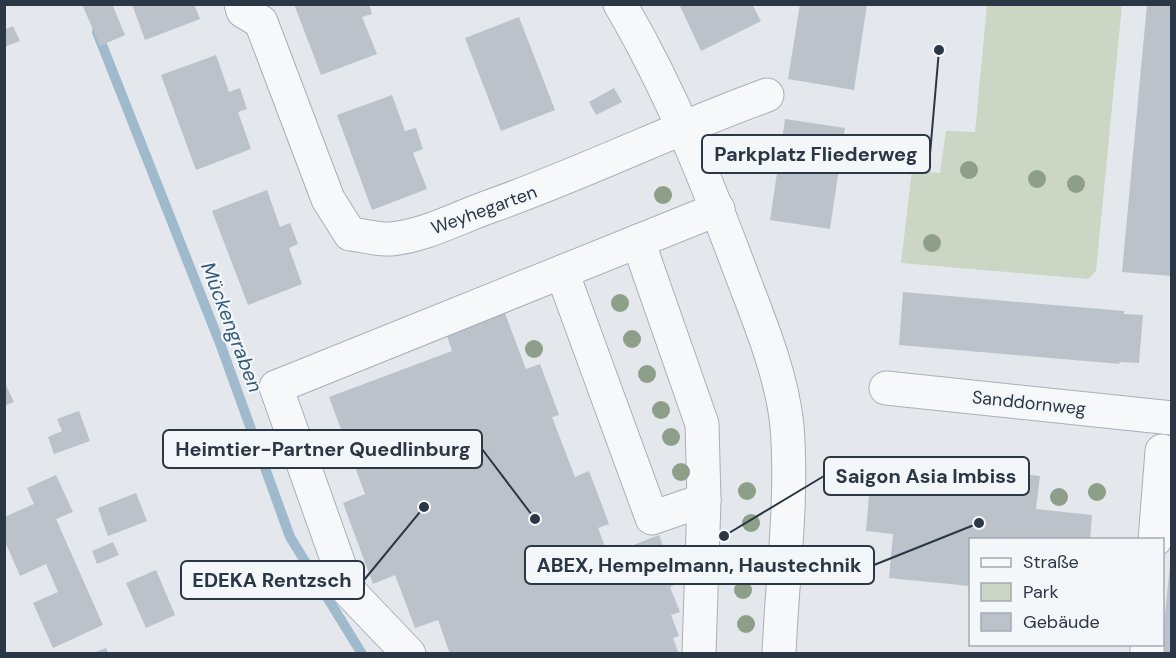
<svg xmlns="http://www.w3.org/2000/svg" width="1176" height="658" font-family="'DM Sans',sans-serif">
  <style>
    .green { fill: #cbd6c5 }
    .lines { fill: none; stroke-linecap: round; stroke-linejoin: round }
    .stream { stroke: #9fbacc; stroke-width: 10 }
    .building { fill: #bbc2ca }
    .minor-casing { stroke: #a9afb7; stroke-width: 35 }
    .minor { stroke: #f7f8fa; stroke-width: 33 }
    .tree { fill: #8d9e89 }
    .labels { text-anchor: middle; stroke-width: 4.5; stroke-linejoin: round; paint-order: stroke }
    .street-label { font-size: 18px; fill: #2b3745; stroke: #f4f7f9 }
    .water-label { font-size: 20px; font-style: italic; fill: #345c7a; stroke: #f4f7f9 }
    .leader { fill: none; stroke: #2b3745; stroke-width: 2 }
    .callout-dot { fill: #2b3745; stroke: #f4f7f9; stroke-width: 2 }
    .callout { fill: #f4f7f9; stroke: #2b3745; stroke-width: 2 }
    .callout-label { font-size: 20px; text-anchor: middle; font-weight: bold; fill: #2b3745 }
  </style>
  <rect width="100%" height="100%" fill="#e4e8ec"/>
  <polygon class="green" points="987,5 1122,5 1096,271 1088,279 901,263 912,170 940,173 946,131 975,132"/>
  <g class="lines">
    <polyline class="stream" points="97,32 221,346 290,537 362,654"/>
  </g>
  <g class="building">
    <polygon points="82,4 112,4 125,35 100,46"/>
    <polygon points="132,4 194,4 200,19 145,40"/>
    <polygon points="294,4 369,4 372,14 362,17 377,54 321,75"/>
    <polygon points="679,4 752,4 761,21 701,51"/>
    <polygon points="800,4 867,4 854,90 788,79"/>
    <polygon points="1147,4 1172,4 1172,276 1122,272"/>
    <polygon points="519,17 555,110 501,131 465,38"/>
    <polygon points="13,26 20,41 4,47 4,30"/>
    <polygon points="216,55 229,92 240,88 247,109 238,112 251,149 196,170 161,75"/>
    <polygon points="614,88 622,102 596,115 589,102"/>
    <polygon points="392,95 405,131 416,128 423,149 413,153 427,189 372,210 337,115"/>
    <polygon points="785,119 845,128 830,229 770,220"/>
    <polygon points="267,190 280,227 290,223 298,244 289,248 302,284 248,305 212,211"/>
    <polygon points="903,292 1124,311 1124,314 1143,315 1139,363 1119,362 1120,364 899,345"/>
    <polygon points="503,308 526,369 540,364 559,415 552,417 575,477 589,471 609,524 598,528 608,555 659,535 677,584 670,587 680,612 671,615 679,636 673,638 679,654 450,654 438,620 415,628 395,575 373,584 343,503 365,494 329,397 452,351 445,330"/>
    <polygon points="4,381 14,402 4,406"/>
    <polygon points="79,411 90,441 54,454 48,437 62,431 57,419"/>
    <polygon points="872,459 1040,476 1036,509 1092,515 1090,540 970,540 970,586 889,578 893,534 866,531"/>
    <polygon points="56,475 73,512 56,519 103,625 53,648 33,603 58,592 46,564 20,576 4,539 4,517 34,504 27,488"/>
    <polygon points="136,493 147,521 108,536 98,508"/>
    <polygon points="113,542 119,555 97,564 92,551"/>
    <polygon points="1170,564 1172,654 1161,654"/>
    <polygon points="156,570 175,615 146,628 126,583"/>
    <polygon points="106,648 109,654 93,654 93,653"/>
  </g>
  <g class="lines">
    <g class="minor-casing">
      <g id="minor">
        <path d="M241,4L243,11L261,22L328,199L350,234C363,235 378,240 391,239C427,235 457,218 491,206C584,173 673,129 767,95"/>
        <path d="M620,4C671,91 708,184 743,278C761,325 782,376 787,426C793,501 782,579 779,654"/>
        <polyline points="638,241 702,424 704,500 699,654"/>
        <polyline points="562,272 652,518 704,500"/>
        <polyline points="886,388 1172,418"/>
        <polyline points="1155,540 1162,451"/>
        <polyline points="409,654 348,590 276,387 718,209"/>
        <polyline points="1147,654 1147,644"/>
      </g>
    </g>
    <use href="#minor" class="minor"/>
  </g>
  <g class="tree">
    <circle cx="969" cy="170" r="9"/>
    <circle cx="1037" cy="179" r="9"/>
    <circle cx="1076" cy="184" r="9"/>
    <circle cx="663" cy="195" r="9"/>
    <circle cx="932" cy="243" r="9"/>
    <circle cx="620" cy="303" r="9"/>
    <circle cx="632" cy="339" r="9"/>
    <circle cx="534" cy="349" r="9"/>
    <circle cx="647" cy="374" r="9"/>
    <circle cx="661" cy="410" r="9"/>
    <circle cx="671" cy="437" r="9"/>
    <circle cx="681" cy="472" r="9"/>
    <circle cx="747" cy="491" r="9"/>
    <circle cx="1097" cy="492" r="9"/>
    <circle cx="1059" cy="497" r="9"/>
    <circle cx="751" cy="523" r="9"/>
    <circle cx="743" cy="590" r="9"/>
    <circle cx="746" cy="624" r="9"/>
  </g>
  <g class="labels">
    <g class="street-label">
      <text transform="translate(484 210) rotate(-20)" y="6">Weyhegarten</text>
      <text transform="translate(1029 403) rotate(6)" y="6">Sanddornweg</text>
    </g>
    <g class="water-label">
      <text transform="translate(232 327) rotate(69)" y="7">Mückengraben</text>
    </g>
  </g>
  <path class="leader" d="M939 50L930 154M535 519L482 449M724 536L824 476M979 523L874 565M424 507L364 580"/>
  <g class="callout-dot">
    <circle cx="939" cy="50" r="6"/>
    <circle cx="535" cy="519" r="6"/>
    <circle cx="724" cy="536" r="6"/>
    <circle cx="979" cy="523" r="6"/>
    <circle cx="424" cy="507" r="6"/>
  </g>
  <g class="callout">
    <rect x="702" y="135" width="228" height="38" rx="6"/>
    <rect x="163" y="430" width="319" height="38" rx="6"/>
    <rect x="824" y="457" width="205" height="38" rx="6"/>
    <rect x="525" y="546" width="349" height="38" rx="6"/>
    <rect x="181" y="561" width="183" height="38" rx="6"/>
  </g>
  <g class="callout-label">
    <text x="816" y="161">Parkplatz Fliederweg</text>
    <text x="323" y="456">Heimtier-Partner Quedlinburg</text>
    <text x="926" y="483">Saigon Asia Imbiss</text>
    <text x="699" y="572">ABEX, Hempelmann, Haustechnik</text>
    <text x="272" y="587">EDEKA Rentzsch</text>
  </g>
  <rect width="1176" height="658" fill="none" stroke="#2b3745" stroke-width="12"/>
  <rect x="969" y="538" width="195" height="108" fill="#f4f7f9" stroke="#a4aab1" stroke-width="1.5"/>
  <rect x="981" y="558" width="30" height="9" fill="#f7f8fa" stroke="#a4aab1" stroke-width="1.5"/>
  <text x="1023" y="568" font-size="18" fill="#2b3745">Straße</text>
  <rect x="981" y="583" width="30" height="18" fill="#cbd6c5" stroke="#a4aab1" stroke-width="1.5"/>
  <text x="1023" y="598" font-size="18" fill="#2b3745">Park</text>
  <rect x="981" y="613" width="30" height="18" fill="#bbc2ca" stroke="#a4aab1" stroke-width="1.5"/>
  <text x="1023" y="628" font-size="18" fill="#2b3745">Gebäude</text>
</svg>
